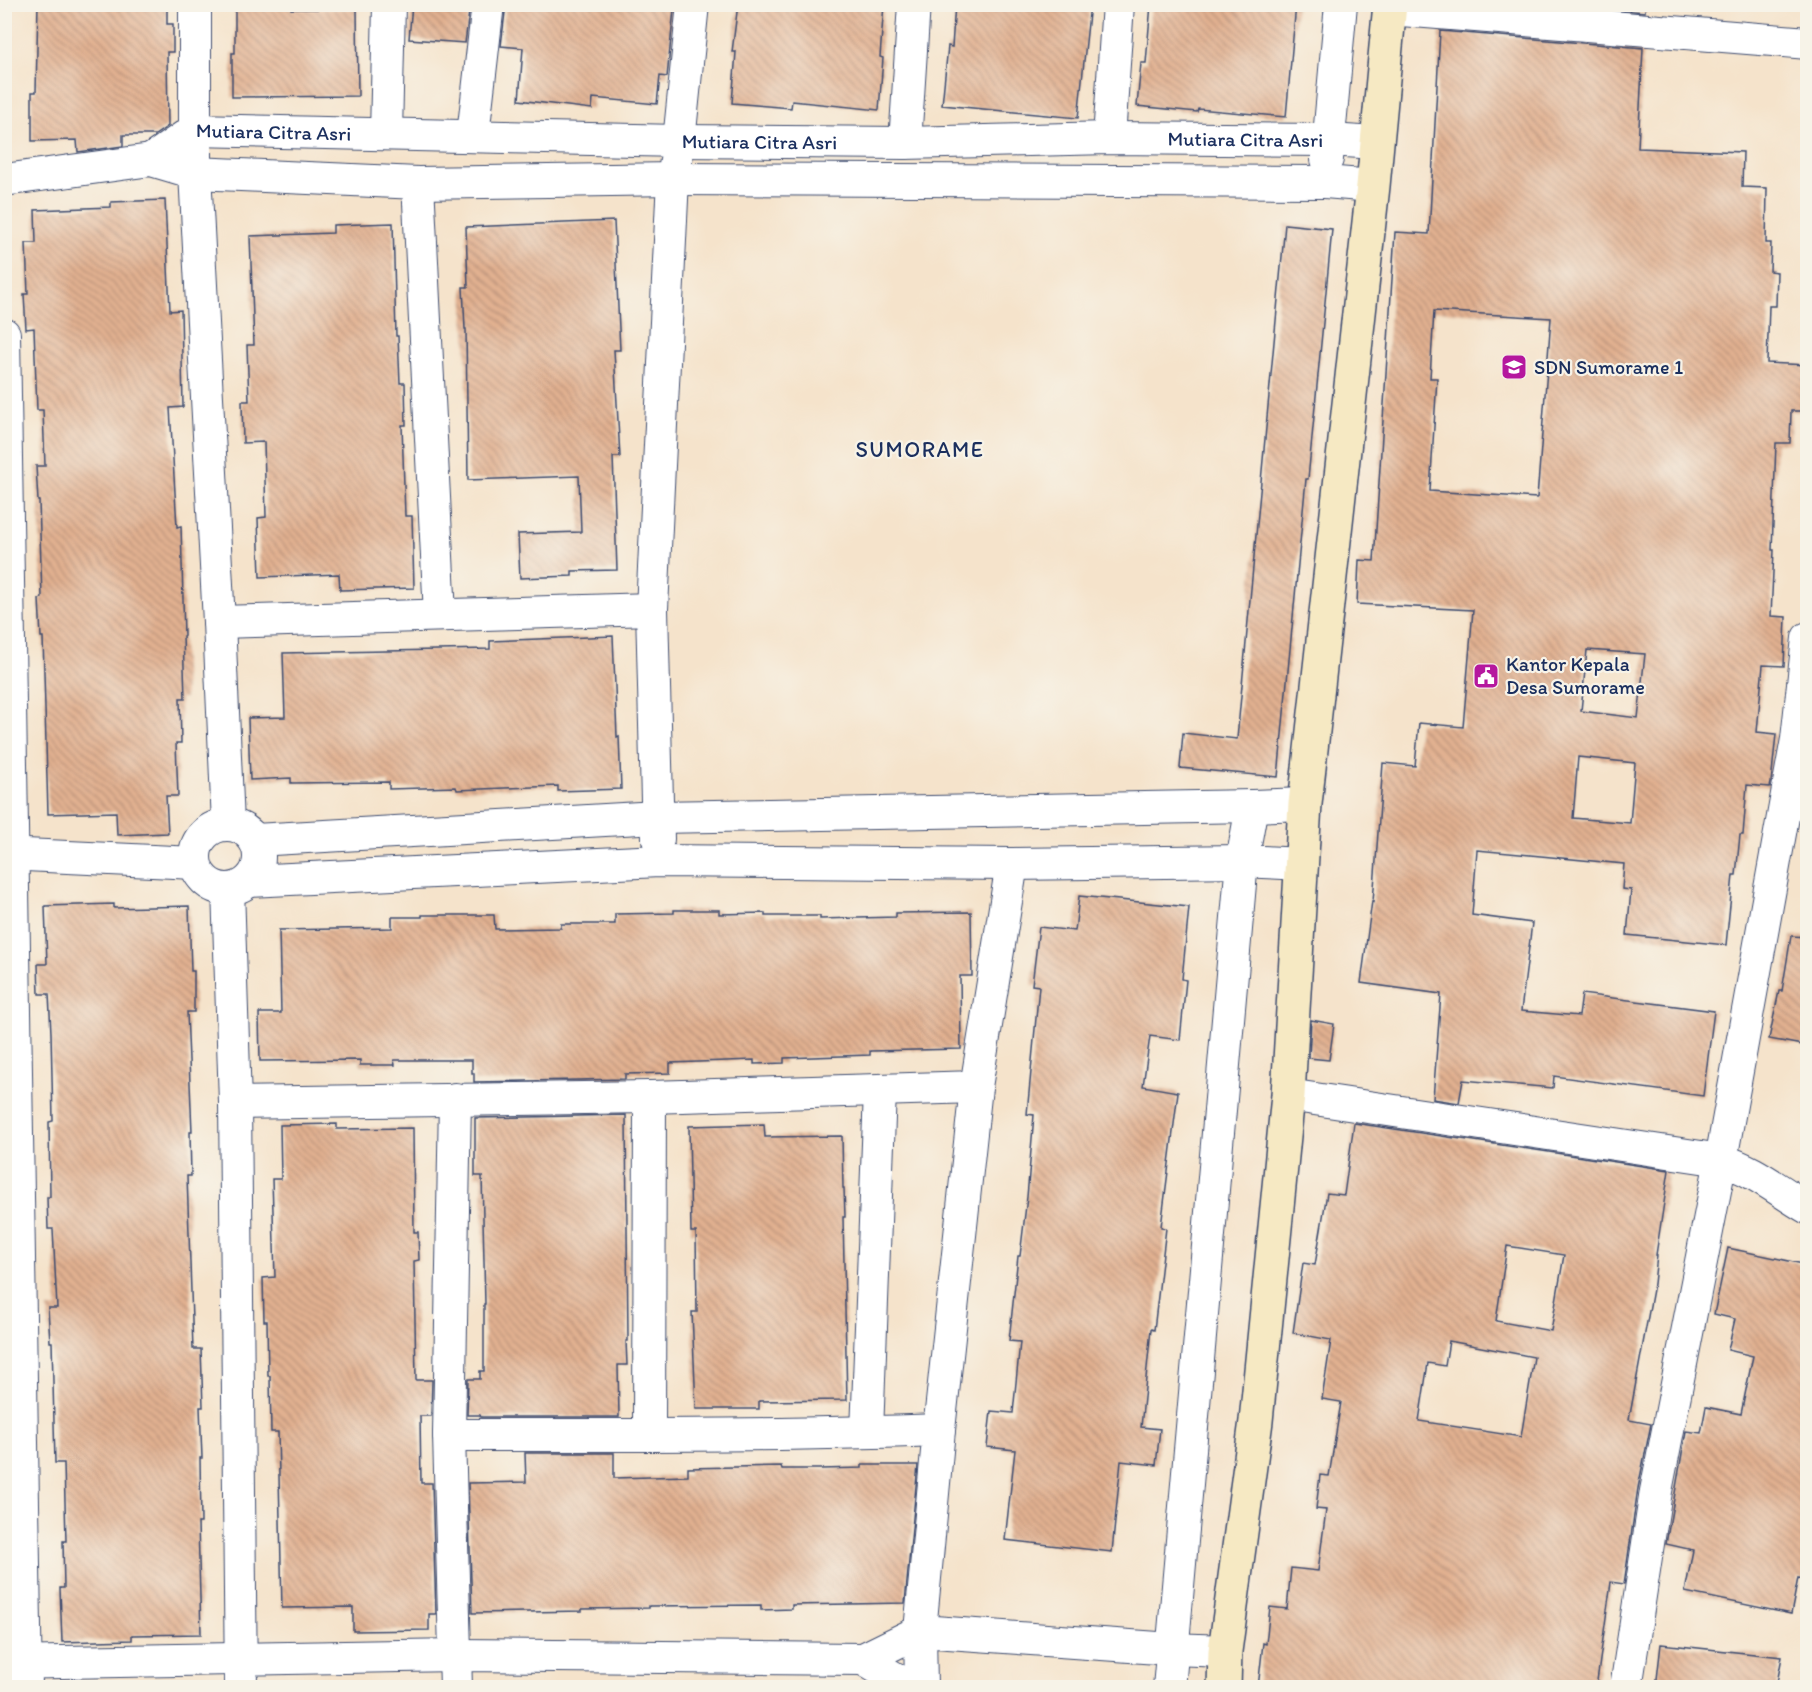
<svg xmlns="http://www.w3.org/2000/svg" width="1812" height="1692" font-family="Itim,sans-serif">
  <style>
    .building { fill: url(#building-back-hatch); fill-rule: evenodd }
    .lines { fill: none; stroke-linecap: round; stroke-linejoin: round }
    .street-casing { stroke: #3c4a6e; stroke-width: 34 }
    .secondary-casing { stroke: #3c4a6e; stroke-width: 36 }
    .street { stroke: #fff; stroke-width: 32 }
    .secondary { stroke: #f6e9c3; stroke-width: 33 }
    .labels { text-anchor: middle; stroke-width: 4.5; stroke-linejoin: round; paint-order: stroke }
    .street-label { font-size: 20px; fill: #1b2f5e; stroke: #f7f3e8 }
    .poi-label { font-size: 20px; fill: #1b2f5e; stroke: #f7f3e8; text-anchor: start }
    .quarter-label { font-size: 22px; letter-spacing: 1.5px; fill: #1b2f5e; stroke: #f7f3e8 }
  </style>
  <defs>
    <pattern id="building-back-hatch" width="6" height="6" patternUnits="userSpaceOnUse" patternTransform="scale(1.5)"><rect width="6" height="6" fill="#e2b190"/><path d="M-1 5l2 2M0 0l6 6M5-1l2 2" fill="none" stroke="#b69079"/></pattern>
  </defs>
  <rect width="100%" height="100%" fill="#f7f3e8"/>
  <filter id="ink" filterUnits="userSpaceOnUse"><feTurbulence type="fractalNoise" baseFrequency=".0167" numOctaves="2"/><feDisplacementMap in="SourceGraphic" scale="12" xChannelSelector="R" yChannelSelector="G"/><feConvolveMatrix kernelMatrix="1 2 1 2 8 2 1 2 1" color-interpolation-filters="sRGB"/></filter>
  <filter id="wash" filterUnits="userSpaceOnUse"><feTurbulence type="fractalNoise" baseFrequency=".008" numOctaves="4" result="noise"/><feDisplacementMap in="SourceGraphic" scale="24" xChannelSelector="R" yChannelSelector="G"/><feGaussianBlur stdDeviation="1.35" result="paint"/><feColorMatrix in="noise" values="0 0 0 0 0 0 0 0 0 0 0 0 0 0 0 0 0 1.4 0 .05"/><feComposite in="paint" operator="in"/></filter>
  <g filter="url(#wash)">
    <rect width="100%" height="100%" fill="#f5e3cb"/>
    <g id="blocks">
      <g class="building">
        <polygon points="38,4 167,4 167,24 173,24 173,52 167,52 168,126 155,135 123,135 123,146 78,152 77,140 32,141 32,92 36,92"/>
        <polygon points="235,4 291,4 291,9 357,9 358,96 232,97 232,53 235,53"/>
        <polygon points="412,4 470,4 465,43 409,39"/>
        <polygon points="506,4 628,4 674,9 667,77 660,76 657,104 593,98 592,109 519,100 523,48 501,46"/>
        <polygon points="738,4 884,4 880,57 883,58 879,110 792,101 791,108 732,103 736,52 732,52"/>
        <polygon points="955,4 1090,4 1078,118 942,105 948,46 952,47"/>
        <polygon points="1151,4 1296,4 1286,117 1198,109 1197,112 1137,106 1141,63 1146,63"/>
        <polygon points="1556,4 1646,4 1645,12"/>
        <path d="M1440,31L1643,48L1638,148L1743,152L1742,187L1767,188L1766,243H1771L1770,271L1777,272L1776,306H1769L1767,363L1808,365V411H1791L1790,443H1776L1772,550H1774L1771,616L1786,617L1784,666L1763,665L1757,732L1776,734L1771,783L1770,787L1747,785L1743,835H1740L1736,875H1733L1726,945L1627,935L1631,890L1622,889L1624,864L1477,850L1472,915L1532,923L1521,1011L1579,1016L1582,994L1714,1011L1703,1096L1554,1076L1553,1088L1463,1080L1459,1103L1433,1099L1441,994L1361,983L1372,901L1373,902L1383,763L1415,766L1419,723L1463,727L1473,610L1357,604L1359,560L1374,561L1395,232L1429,234ZM1434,311L1551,318L1537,498L1430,491L1437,378H1430ZM1587,650L1645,654L1638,718L1581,711ZM1578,757L1635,763L1630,823L1573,818Z"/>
        <polygon points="165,200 170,311 181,310 183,407 170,408 177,527 181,526 184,636 183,636 185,698 180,698 181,743 176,743 178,796 166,796 168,833 117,835 116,812 48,814 43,637 41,637 39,599 42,598 39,501 38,501 36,466 45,466 43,410 37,410 34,328 26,329 24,294 28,294 26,243 36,243 35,210 111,207 111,202"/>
        <polygon points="614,221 620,350 614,350 620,457 613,457 617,570 572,571 572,576 520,578 518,534 581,532 579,476 468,480 466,329 465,329 463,287 468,287 466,227"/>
        <polygon points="393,223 396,336 398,336 400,383 405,383 406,425 402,425 405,516 412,516 414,588 340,590 339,574 260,577 258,518 266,517 264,442 243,443 242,401 249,401 247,345 254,345 250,236 333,233 333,225"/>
        <polygon points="1285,224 1332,229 1308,479 1306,479 1278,777 1180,768 1183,733 1237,739"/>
        <polygon points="613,636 617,737 619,736 621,789 558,791 558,786 457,790 456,787 389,789 389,782 291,783 291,778 250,780 248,718 285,717 283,653 490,649 490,641"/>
        <polygon points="1079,896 1189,907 1182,979 1186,980 1180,1040 1150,1036 1143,1086 1178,1092 1161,1227 1166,1228 1154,1330 1151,1329 1141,1427 1160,1429 1156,1465 1121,1461 1112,1552 1005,1540 1015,1450 987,1447 991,1411 1013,1413 1020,1342 1009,1341 1018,1256 1020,1256 1027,1197 1034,1115 1027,1114 1039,986 1032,985 1039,927 1075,931"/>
        <polygon points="114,904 114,908 189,906 191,971 194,971 194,1012 187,1012 192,1132 190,1132 191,1176 187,1176 193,1349 201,1349 203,1407 200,1407 202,1458 200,1458 201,1523 198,1523 201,1634 132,1635 132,1640 62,1642 60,1588 64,1588 63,1541 66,1541 64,1463 55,1463 52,1342 50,1342 48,1308 57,1308 53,1229 48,1229 47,1197 50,1197 49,1122 53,1121 51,1033 49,994 39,994 38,964 47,964 45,906"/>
        <polygon points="674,910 719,910 719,914 765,913 765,916 820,916 820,919 896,917 896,913 971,912 972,976 960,976 961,1049 870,1051 870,1055 784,1058 784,1063 754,1064 754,1060 670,1063 670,1073 625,1074 625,1079 474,1082 474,1073 472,1073 472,1060 394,1060 395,1065 360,1065 360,1060 260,1061 259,1013 281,1013 279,930 392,928 392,917 422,917 422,915 494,915 495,929 561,928 561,924 615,924 615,914 674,913"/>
        <polygon points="1791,936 1808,937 1808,1046 1769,1039 1779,991 1782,991"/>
        <polygon points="1311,1020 1334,1024 1329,1060 1309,1058"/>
        <polygon points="626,1115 628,1341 626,1341 627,1365 618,1365 619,1417 481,1417 480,1415 467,1415 468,1379 480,1379 480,1371 484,1371 484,1304 485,1304 482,1176 475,1176 475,1118"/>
        <path d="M1354,1123L1669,1170L1656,1255H1657L1654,1284L1629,1420L1651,1424L1638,1488L1624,1584L1611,1582L1596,1688H1258L1263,1643L1266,1644L1270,1607L1287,1609L1291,1568L1318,1571L1326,1510L1316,1509L1320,1475L1329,1476L1341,1402L1322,1399L1331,1340L1293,1333L1303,1263L1315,1265L1327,1193L1344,1195ZM1507,1246L1564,1255L1551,1331L1496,1321ZM1449,1341L1534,1357L1521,1437L1419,1421L1428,1363L1445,1366Z"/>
        <polygon points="337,1124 337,1129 413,1128 414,1232 418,1232 419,1260 414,1261 416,1380 432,1380 431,1416 420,1416 421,1483 432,1483 436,1614 429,1614 429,1630 353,1631 353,1607 282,1608 278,1432 271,1432 270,1376 268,1376 267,1321 264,1321 263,1278 275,1277 272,1179 281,1179 280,1125"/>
        <polygon points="764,1124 765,1137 842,1136 843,1188 844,1188 845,1217 843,1217 847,1400 759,1401 759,1409 696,1409 692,1312 697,1312 696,1232 691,1232 689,1126"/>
        <polygon points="1728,1248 1808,1265 1808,1580 1798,1578 1791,1614 1685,1592 1693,1550 1666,1544 1686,1431 1701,1433 1706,1407 1741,1414 1753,1356 1728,1350 1735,1319 1714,1314"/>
        <polygon points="525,1453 614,1453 614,1478 688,1476 688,1468 781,1466 782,1469 820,1469 862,1468 862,1465 918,1465 905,1603 792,1605 792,1609 761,1610 761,1605 649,1606 649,1608 582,1609 582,1611 472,1613 468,1483 526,1482"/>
        <polygon points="1661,1644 1782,1657 1776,1688 1656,1688"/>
      </g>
    </g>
  </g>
  <g filter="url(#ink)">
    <use href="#blocks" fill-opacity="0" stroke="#3c4a6e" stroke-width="1.5"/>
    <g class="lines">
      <g class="street-casing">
        <g id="street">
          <polyline points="195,4 195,173 219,622 228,824"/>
          <polyline points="1389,9 1808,43"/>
          <polyline points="386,134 389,4"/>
          <polyline points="473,135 488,4"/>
          <polyline points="1109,138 1118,4"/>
          <polyline points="905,143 914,4"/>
          <polyline points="1327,159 1341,4"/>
          <path id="s1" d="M151,160L194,130L679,141L905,143L1109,138L1329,140L1377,143"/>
          <polyline points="4,180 151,160 195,173 418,183 673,179 1325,182 1373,186"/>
          <polyline points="418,183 440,615"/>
          <polyline points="4,334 26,1688"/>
          <polyline points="219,622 652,609"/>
          <circle cx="227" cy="857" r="32"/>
          <polyline points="658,839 652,609 673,179 679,141 693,4"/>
          <polyline points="255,840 657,817 1252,806 1305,804"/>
          <polyline points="4,854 195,863"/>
          <polyline points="249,881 659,861 1012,864 1242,861 1302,864"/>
          <polyline points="228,889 235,1103 241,1688"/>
          <path d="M1288,1095L1721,1160C1755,1170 1777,1190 1808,1208"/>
          <polyline points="455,1099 449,1435 456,1688"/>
          <polyline points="235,1103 650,1097 976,1087"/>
          <polyline points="867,1432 880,1091"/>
          <path d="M449,1435C612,1435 776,1436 939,1430"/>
          <polyline points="649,1435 650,1097"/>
          <polyline points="863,1659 911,1688"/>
          <polyline points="5,1663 456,1655 863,1659 920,1631 1172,1649 1225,1651"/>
          <polyline points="921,1688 920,1631 939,1430 976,1087 1012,864"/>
          <polyline points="1169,1688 1242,861 1252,806"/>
          <polyline points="1626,1688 1656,1491 1721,1160 1797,739 1808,638"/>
        </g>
      </g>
      <g class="secondary-casing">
        <polyline id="secondary" points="1224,1688 1225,1651 1256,1421 1288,1095 1305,804 1373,186 1390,4"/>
      </g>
      <use href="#street" class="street"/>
      <use href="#secondary" class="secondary"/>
    </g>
  </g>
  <defs>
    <g id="school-square" transform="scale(1.35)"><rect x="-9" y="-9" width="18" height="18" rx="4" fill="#b5179e" stroke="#f7f3e8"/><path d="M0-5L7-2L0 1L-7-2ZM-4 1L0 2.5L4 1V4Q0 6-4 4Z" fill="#fff"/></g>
    <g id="civic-square" transform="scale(1.35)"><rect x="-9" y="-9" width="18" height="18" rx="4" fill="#b5179e" stroke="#f7f3e8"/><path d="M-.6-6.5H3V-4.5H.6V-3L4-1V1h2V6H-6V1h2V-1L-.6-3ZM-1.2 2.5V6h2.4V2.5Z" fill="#fff"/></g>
  </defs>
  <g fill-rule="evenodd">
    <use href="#school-square" x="1514" y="367"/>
    <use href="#civic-square" x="1486" y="676"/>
  </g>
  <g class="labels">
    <g class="street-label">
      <text dy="7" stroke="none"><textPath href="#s1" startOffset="132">Mutiara Citra Asri</textPath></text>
      <text dy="7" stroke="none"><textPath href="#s1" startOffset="1104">Mutiara Citra Asri</textPath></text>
      <text dy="7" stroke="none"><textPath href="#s1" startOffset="618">Mutiara Citra Asri</textPath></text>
    </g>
    <g class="poi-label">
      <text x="1534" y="374">SDN Sumorame 1</text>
      <text x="1506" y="671">Kantor Kepala<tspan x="1506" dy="23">Desa Sumorame</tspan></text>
    </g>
    <g class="quarter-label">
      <text x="920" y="457">SUMORAME</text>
    </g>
  </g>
  <rect width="1812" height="1692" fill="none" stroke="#f7f3e8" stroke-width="24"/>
</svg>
